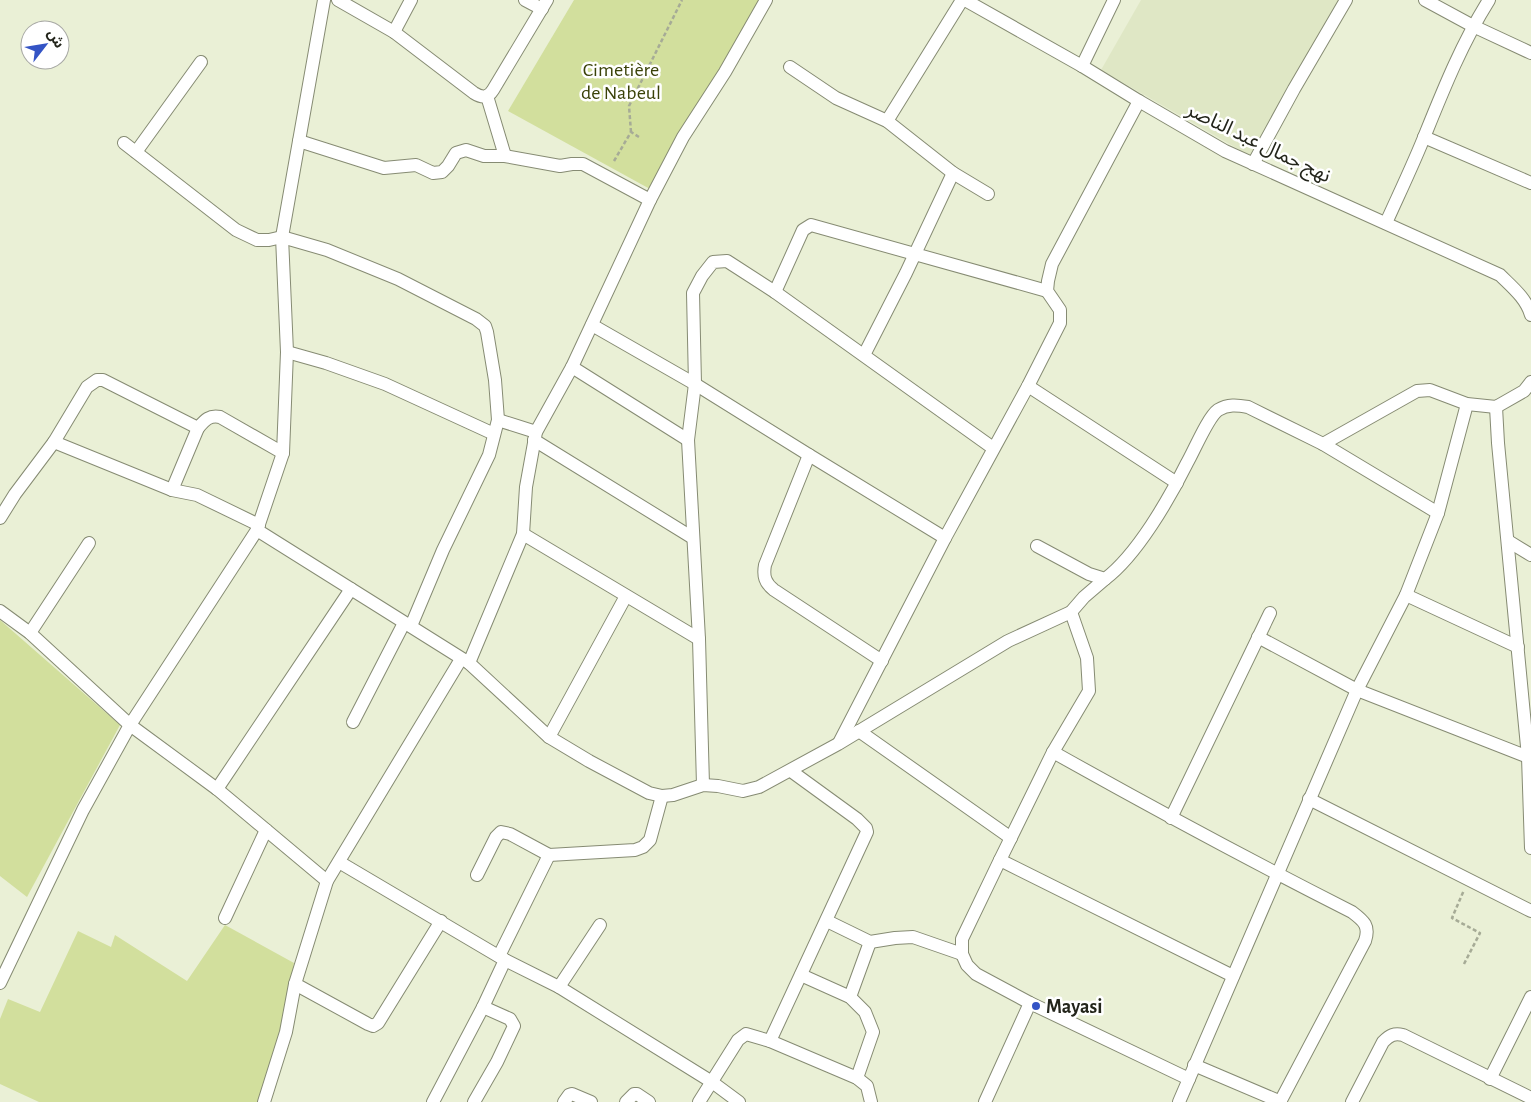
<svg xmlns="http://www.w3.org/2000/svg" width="1531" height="1102" font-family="'Alegreya Sans','Noto Sans Arabic',sans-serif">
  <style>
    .built { fill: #dfe7c5 }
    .green { fill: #d2df9d }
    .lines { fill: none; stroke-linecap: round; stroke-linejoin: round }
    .street-casing { stroke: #868b73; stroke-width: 14 }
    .path { stroke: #a6ab96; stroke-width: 2.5; stroke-dasharray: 4 2.5; stroke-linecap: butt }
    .street { stroke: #fff; stroke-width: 12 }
    .poi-dot { fill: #3454c5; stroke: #fff; stroke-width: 2 }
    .labels { text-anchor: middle; stroke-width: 5; stroke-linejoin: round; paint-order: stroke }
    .park-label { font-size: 20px; fill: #3a4208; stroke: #fff }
    .street-label { font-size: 20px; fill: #23251b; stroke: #fff }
    .poi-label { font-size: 20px; font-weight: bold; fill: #23251b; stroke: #fff; text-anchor: start }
  </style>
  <rect width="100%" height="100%" fill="#eaf0d6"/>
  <polygon class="built" points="1141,0 1341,0 1252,157 1101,70"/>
  <g class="green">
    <polygon points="574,0 762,0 650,189 508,111"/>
    <polygon points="0,620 120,725 27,897 0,876"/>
    <polygon points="225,925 294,963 278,1053 260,1102 39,1102 0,1084 0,1019 8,999 40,1012 78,931 111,947 115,935 187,981"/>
  </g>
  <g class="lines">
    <g class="street-casing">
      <g id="street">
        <path d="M338,0L394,32L474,93C482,98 488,98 493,90L547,0"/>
        <polyline points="525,0 542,9"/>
        <path d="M965,0L1082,66L1139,101L1225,151L1500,275C1512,287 1526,298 1531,315"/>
        <polyline points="1425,0 1473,26 1531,53"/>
        <polyline points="394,32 411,0"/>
        <polyline points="1082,66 1114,0"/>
        <polyline points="790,67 836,98 887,121 953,173 988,194"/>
        <polyline points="487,96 505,156"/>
        <polyline points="887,121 962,0"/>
        <polyline points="1424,137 1531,183"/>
        <polyline points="299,141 384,168 416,165 433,173 442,172 448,166 456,153 466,150 484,156 505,156 560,166 572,164 583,164 650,200"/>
        <polyline points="124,143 236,230 257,240 269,240 282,237 327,250 398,279 476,319 485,326 487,332 495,380 498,420 489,455 443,550 411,626"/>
        <polyline points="136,152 201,62"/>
        <polyline points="1253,164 1294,89 1346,0"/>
        <path d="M1386,223C1399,194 1413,165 1425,135C1444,88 1462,43 1489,0"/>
        <polyline points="775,292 993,448"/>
        <polyline points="592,325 695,384 809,455 945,538"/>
        <polyline points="287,352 326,363 385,384 494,434"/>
        <polyline points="864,355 906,273 953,173"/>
        <polyline points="572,367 688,440"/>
        <polyline points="1028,386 1177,483"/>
        <polyline points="1496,407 1498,443 1528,757 1531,848"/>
        <polyline points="498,420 536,432"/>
        <polyline points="534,440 693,538"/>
        <polyline points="54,442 172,490 197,495 259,525"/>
        <polyline points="1323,444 1417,391 1430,390 1467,404 1496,407 1524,391 1531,382"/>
        <path d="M809,455L765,565C763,576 765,583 774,590L882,661"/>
        <polyline points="172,490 198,428"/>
        <path d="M0,518L15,494L54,442L87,387L97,380H103L198,428C205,420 209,415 220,417L283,453"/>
        <polyline points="257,530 469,663 549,737 589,761 649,793 662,796 673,795 703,785 718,786 743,791 759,787 838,744 1008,641 1071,612 1084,597 1105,579"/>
        <polyline points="523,534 699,639"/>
        <polyline points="1508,541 1531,555"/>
        <path d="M1037,546L1089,574L1105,579C1137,555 1169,499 1187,463C1194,451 1208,417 1218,410C1228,404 1237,405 1248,407L1323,444L1438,513"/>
        <polyline points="1406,595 1518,647"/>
        <polyline points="0,611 30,633 130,725 217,789 327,881"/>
        <polyline points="1071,612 1087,658 1089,691 1053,752 1000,860 962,939 962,954 967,965 976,974 1030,1003 1189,1079"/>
        <polyline points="30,633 89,543"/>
        <polyline points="1258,637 1357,690 1528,757"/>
        <polyline points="469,663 523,534 526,487 536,432 572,367 650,200 683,137 725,72 766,0"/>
        <polyline points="353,722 404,623"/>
        <polyline points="859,731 1011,838"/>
        <polyline points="549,737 626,596"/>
        <polyline points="839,743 945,538 1028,386 1060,323 1060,310 1047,291 1048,281 1052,264 1139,101"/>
        <path d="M1053,752C1151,807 1251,861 1352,912C1364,921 1370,926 1365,941L1280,1102"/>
        <polyline points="703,785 699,639 688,440 695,384 693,293 702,276 713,262 727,261 775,292 803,230 811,225 1047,291"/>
        <polyline points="217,789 351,589"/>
        <polyline points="1309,799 1531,911"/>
        <polyline points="1171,818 1270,613"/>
        <polyline points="1000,860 1233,976"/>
        <polyline points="339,862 505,960 559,987 712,1082 739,1102"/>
        <polyline points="477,875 496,837 501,832 510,834 549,855 635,850 643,847 650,840 662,796"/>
        <polyline points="225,918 266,830"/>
        <polyline points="827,921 870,942 895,938 913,937 962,954"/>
        <polyline points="499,956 549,855"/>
        <polyline points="801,975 850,997 865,1012 873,1032 857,1078"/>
        <polyline points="0,983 83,810 130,725 257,530 283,453 287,352 282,237 324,0"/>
        <polyline points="295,984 368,1024 373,1026 378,1023 441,921"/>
        <polyline points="559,987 600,925"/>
        <polyline points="850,997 870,942"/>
        <polyline points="770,1041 867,832 866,828 857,819 791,771"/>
        <polyline points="1194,1065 1281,1102"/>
        <polyline points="1490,1079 1531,997"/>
        <polyline points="264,1102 286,1032 295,984 327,881 461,659"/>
        <polyline points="433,1102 483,1007 505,960"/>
        <polyline points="474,1102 497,1062 514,1026 510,1019 483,1007"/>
        <polyline points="564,1102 569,1095 572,1094 591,1102"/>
        <polyline points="626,1102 634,1094 637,1094 649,1102"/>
        <polyline points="699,1102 738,1040 746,1034 770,1041 857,1078 867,1086 871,1102"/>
        <polyline points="985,1102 1030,1003"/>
        <polyline points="1179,1102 1357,690 1406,595 1438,513 1467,404"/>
        <path d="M1352,1102L1383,1042C1390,1035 1394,1033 1403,1035L1531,1098"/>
      </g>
    </g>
    <g class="path">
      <polyline points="631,132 629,106 682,0"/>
      <polyline points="614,161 631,132 639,137"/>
      <polyline points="1464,964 1480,933 1452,918 1464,890"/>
    </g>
    <use href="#street" class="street"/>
  </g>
  <circle class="poi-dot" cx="1036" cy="1006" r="5"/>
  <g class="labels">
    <g class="park-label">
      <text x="621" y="76">Cimetière<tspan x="621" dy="23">de Nabeul</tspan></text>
    </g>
    <g class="street-label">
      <text transform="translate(1259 142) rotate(26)" y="7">نهج جمال عبد الناصر</text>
    </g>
    <g class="poi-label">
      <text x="1046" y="1013">Mayasi</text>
    </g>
  </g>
  <g transform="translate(45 45) rotate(59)"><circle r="24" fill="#ffffff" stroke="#a7a8a4"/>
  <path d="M0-4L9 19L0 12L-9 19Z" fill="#3454c5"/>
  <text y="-8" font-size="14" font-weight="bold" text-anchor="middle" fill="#23251b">ش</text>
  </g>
</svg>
